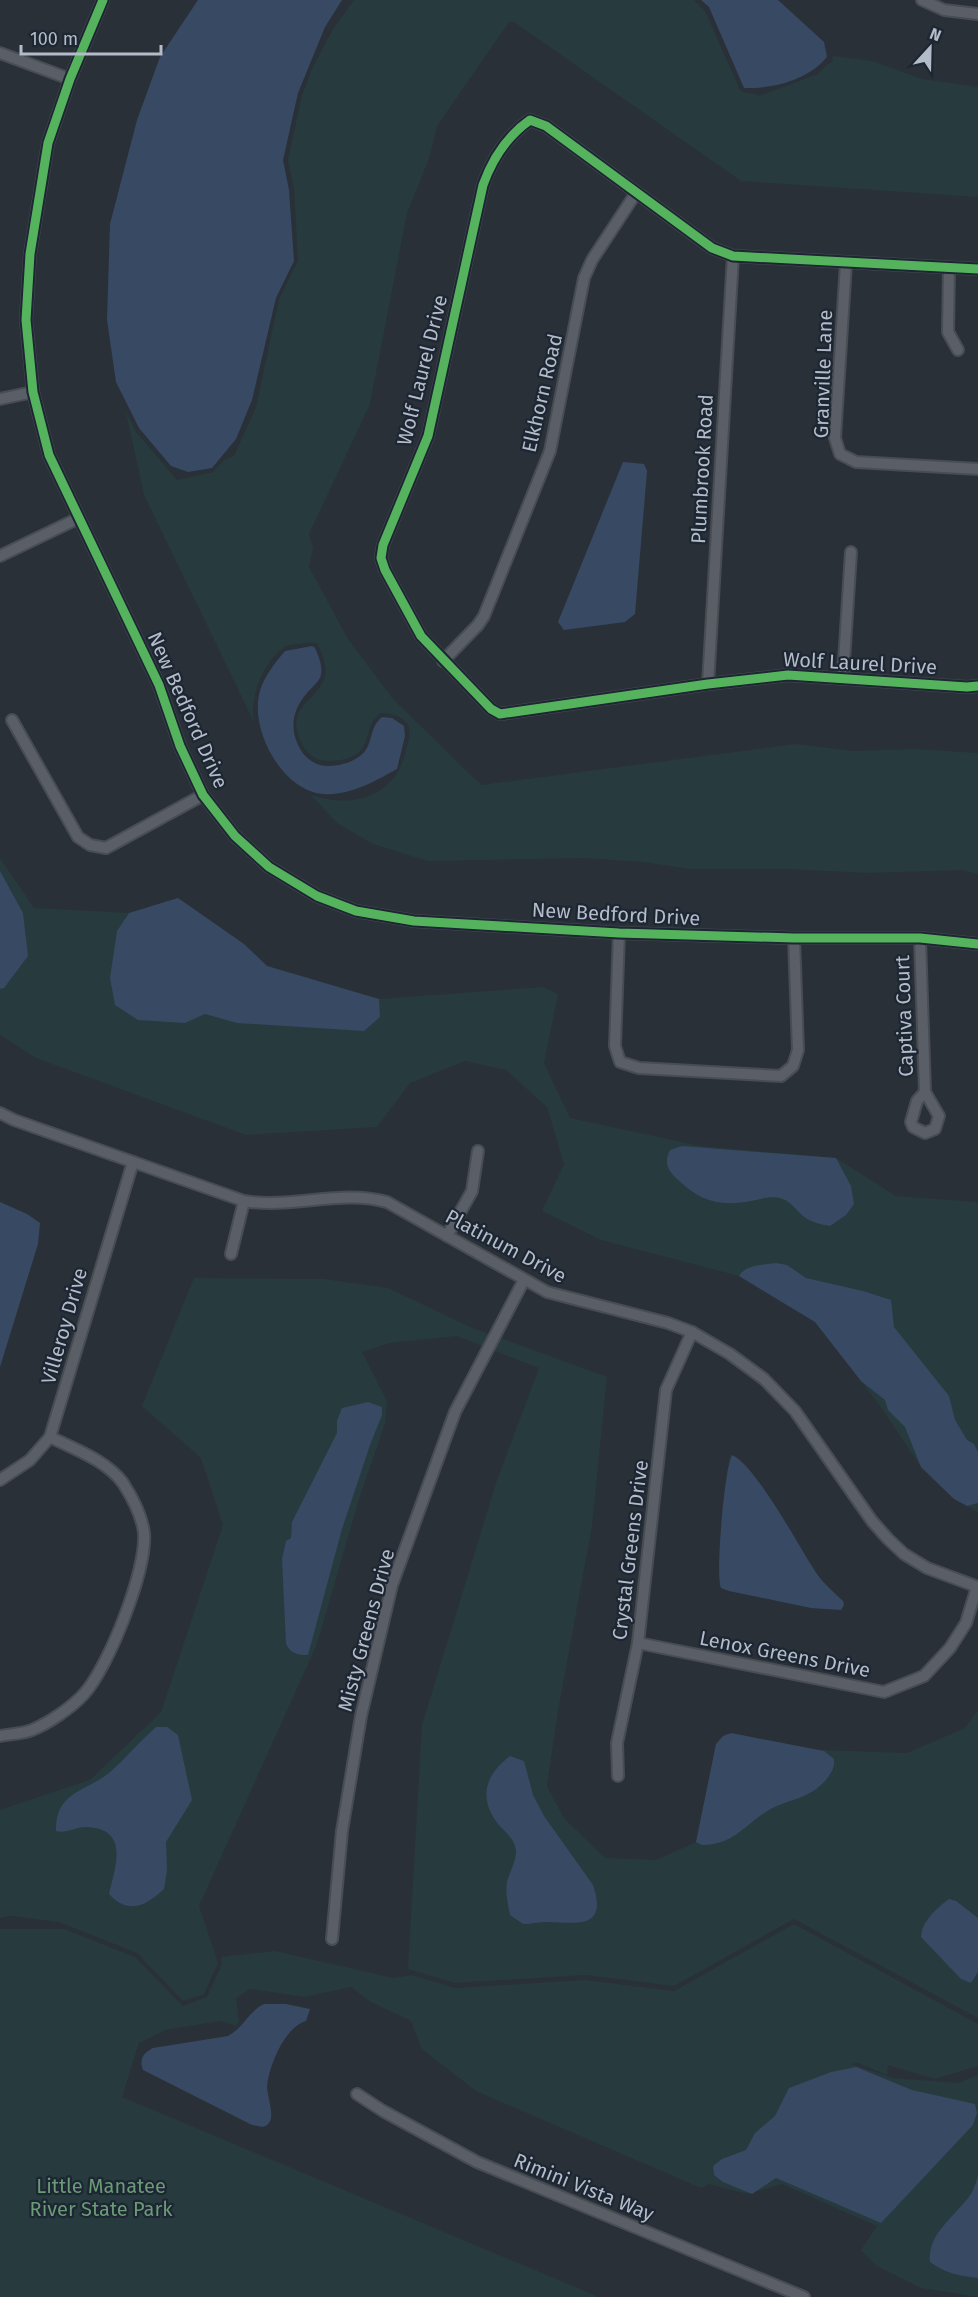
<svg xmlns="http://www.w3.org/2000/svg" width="978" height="2297" font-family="'Fira Sans',sans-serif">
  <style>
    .green { fill: #273a3e }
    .water { fill: #384963 }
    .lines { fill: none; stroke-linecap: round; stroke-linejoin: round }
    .minor-casing { stroke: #484c53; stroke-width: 14 }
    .minor { stroke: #5a5e66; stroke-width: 10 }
    .cycleway-casing { stroke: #1d2633; stroke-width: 13 }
    .cycleway { stroke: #56b35d; stroke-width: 9 }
    .labels { text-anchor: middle; stroke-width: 4.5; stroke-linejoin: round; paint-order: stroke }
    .street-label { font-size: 20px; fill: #b4bcc9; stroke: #1d2633 }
    .park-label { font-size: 20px; fill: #6b9a76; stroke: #1d2633 }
  </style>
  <rect width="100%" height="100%" fill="#2a3038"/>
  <g class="green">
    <path d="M354,0H694L705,11L740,90C746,95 753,92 759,96L818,74L827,65L833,61L832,56L872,61L922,79L978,87V197L741,181L514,22H509L437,126L429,159L407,213L370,404L309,534L313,548L309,567L348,639L393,699L481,785L796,744L853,751L915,749L978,753V874L962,870L869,873L786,869H690L643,862L584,858L428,861L373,844L337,823L311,795C353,809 396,797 406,750C408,742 412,731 407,723C401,715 390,714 381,713C364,725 372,740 359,752C351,759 339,761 329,761C320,762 310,756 305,749C279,707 318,703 325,676C327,665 322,654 318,644C311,641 307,643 300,644C293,645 287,644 282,649C263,663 249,699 254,722L144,495L126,412L136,432L177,480L213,472L224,460L234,456L256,407L279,299L298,261L294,189L288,160L302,95L313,67L333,29Z"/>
    <polygon points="0,858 34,908 129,913 178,898 244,944 267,966 379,999 543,987 558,994 544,1063 570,1118 700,1146 836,1158 896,1196 976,1202 978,1204 978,1512 954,1499 921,1467 881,1407 815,1322 739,1276 601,1240 542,1211 564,1164 547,1107 506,1070 465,1061 410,1083 377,1127 246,1135 36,1058 0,1035"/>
    <polygon points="194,1278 324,1279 388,1288 470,1327 607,1377 592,1526 558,1711 547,1786 564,1818 605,1858 656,1860 696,1842 716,1744 726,1734 820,1750 907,1753 965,1728 978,1710 978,2018 794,1919 674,1986 586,1975 455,1983 408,1969 422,1725 497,1480 539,1368 457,1336 389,1343 362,1352 387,1401 385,1424 360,1496 317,1644 199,1906 218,1963 204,1994 183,2001 137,1953 59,1922 10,1916 0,1918 0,1810 90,1780 161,1712 223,1525 201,1458 142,1406"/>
    <polygon points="794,1924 978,2024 978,2066 935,2079 888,2065 887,2075 858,2063 851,2064 893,2078 958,2083 978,2075 978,2297 921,2288 877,2266 861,2250 877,2226 782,2184 747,2194 709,2184 701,2188 476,2091 422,2049 411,2021 371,2002 351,1987 305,1997 250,1989 236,1998 239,2021 236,2026 221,2021 165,2030 139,2043 122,2097 599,2297 0,2297 0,1929 64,1929 135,1957 183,2006 207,1997 222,1964 221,1957 275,1951 393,1978 412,1975 455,1988 585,1980 674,1991"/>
  </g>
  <g class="water">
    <polygon points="198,0 342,0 325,27 298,93 283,160 289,190 294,261 276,298 252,400 236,439 212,468 188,472 171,466 139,428 116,382 107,320 110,224 137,120 160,57"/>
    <path d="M701,0H778L824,42L827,57C808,80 773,89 744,88L709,7Z"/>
    <polygon points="623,462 644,464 647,471 635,614 625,622 564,630 558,622"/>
    <path d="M312,646L315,648C318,655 323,666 321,675C319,682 312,687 307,693C291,711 289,732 302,752C308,761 319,767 330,766C341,765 351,763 360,756C374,746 368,728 382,717L392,718L404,726L405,736L397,769C375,781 350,796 323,794C283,791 251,732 259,695C262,679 274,664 285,651Z"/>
    <polygon points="0,871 23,913 28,956 4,988 0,989"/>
    <polygon points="178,898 244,944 267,966 379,999 380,1017 364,1031 237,1023 205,1014 185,1023 138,1020 115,1005 110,978 117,931 129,913"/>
    <path d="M682,1146L836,1158L851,1186L854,1204L846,1215L830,1226C819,1224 809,1222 801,1214C795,1209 791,1202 783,1199C773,1195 761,1199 751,1201C719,1207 699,1201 676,1178C667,1169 664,1162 670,1150Z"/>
    <polygon points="0,1202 27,1214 40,1223 38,1244 0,1367"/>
    <path d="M776,1263L787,1265L806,1278L863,1291L891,1300L894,1327L949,1396L955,1420L967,1440L974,1444L978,1452V1503L967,1506L954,1499L921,1467L905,1427L888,1410L885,1400L861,1381L815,1322L739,1276C746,1264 764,1265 776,1263Z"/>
    <path d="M368,1402L382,1407V1415L370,1445L342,1529L308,1655C298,1655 291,1654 286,1644L282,1559L286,1541L291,1538L292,1522L337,1433V1421L342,1408Z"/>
    <path d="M732,1455C756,1465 800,1549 817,1574C824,1584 834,1592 843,1601L844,1605L841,1610L811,1608L729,1591L721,1588C715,1575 725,1466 732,1455Z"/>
    <path d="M156,1727H167L178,1735L192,1800L166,1842L167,1870L164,1889C146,1906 128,1915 109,1894C115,1867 130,1830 88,1827C76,1826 67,1834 56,1831C55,1792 85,1792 109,1773C125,1759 140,1741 156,1727Z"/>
    <path d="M731,1733L824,1751L834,1759C835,1768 831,1773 826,1780C806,1802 787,1798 766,1812C742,1827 733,1845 702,1845L696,1842L716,1744L723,1736Z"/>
    <path d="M510,1756L524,1761L533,1795L544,1816L593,1885C608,1929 578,1923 547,1922C539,1922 531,1924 523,1924L510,1915C508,1904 505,1893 507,1882C510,1871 516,1862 516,1851C515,1839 505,1832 498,1824C478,1798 485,1775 510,1756Z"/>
    <path d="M949,1899L956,1901L978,1918V1972L971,1983L961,1979L921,1937C921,1922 937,1908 949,1899Z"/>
    <path d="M264,2004H286L310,2009L306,2021C285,2027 269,2065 267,2086C267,2096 275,2115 269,2123C265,2129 259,2126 252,2125L143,2070C139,2059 143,2053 153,2048L228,2036C243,2028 249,2011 264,2004Z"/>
    <polygon points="856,2067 912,2090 975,2104 977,2113 973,2125 881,2223 776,2178 752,2194 723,2182 714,2175 713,2166 722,2159 746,2150 755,2133 775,2116 789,2088 831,2072"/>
    <path d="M978,2176V2278C960,2276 944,2273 930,2262C927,2233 956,2216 971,2194C974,2189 976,2182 978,2176Z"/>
  </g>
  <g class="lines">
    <g class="minor-casing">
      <g id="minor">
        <polyline points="103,0 70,79 48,143 30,254 26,320 33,392 49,455 159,685 180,746 203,795 235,836 269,867 317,896 356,911 414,921 619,933 794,938 920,938 978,944"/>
        <polyline points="922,0 944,10 978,14"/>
        <polyline points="0,53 70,79"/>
        <polyline points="846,263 835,438 840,454 856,462 978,469"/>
        <polyline points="949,268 948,332 958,350"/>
        <path d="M978,269L733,256L712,248L546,126L530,120C507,136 492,160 483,185L428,436L383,545L381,558L385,570L421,636L491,709L500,714L708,684L788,675L967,687L978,686"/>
        <polyline points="0,399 33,392"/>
        <polyline points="0,556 79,518"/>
        <polyline points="443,661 478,625 484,616 550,451 584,278 592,260 636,193"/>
        <polyline points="843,677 851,552"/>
        <polyline points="708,684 733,256"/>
        <polyline points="12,720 78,837 90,845 106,848 203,795"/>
        <polyline points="619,933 615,1046 620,1062 639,1068 781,1076 793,1066 798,1050 794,938"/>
        <polyline points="920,938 925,1092 917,1101 911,1122 913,1127 925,1133 935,1129 939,1116 925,1092"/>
        <path d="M0,1113L14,1120L244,1201C292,1209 341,1189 387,1202L547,1292L668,1323L692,1332L730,1354L764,1379L795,1411L872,1521L888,1539L904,1554L927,1568L978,1587"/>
        <polyline points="447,1236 472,1191 478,1151"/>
        <polyline points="231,1254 244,1201"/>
        <polyline points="0,1480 30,1460 50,1437 133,1162"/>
        <polyline points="638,1643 884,1692 924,1676 950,1648 966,1623 977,1587"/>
        <path d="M0,1736C10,1734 22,1734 32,1730C49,1723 71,1708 84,1694C109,1666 147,1570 144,1533C142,1516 132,1497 123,1483C106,1460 74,1449 50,1437"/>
        <polyline points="618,1776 617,1743 638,1643 666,1390 692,1332"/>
        <polyline points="332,1939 342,1831 361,1716 392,1585 455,1412 524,1280"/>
        <polyline points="357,2094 383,2111 477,2162 804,2297"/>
      </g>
    </g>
    <use href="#minor" class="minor"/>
    <g class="cycleway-casing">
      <g id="cycleway">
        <polyline points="103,0 70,79 48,143 30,254 26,320 33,392 49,455 159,685 180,746 203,795 235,836 269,867 317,896 356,911 414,921 619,933 794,938 920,938 978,944"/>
        <path d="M978,269L733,256L712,248L546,126L530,120C507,136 492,160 483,185L428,436L383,545L381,558L385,570L421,636L491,709L500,714L708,684L788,675L967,687L978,686"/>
      </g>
    </g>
    <use href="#cycleway" class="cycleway"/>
  </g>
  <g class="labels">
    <g class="street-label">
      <text transform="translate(422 370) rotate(-76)" y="7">Wolf Laurel Drive</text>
      <text transform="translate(823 374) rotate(-88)" y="7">Granville Lane</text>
      <text transform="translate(542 393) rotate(-77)" y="7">Elkhorn Road</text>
      <text transform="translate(702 469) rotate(-87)" y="7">Plumbrook Road</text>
      <text transform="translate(860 663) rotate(3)" y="7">Wolf Laurel Drive</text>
      <text transform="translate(188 710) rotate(66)" y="7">New Bedford Drive</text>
      <text transform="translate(616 914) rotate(3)" y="7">New Bedford Drive</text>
      <text transform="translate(904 1016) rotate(-92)" y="7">Captiva Court</text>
      <text transform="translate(506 1246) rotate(28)" y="7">Platinum Drive</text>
      <text transform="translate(64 1326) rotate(-74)" y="7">Villeroy Drive</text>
      <text transform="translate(630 1550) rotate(-83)" y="7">Crystal Greens Drive</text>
      <text transform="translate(366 1630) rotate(-75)" y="7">Misty Greens Drive</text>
      <text transform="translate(785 1654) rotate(11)" y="7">Lenox Greens Drive</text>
      <text transform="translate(584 2187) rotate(22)" y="7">Rimini Vista Way</text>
    </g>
    <g class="park-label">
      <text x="101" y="2193">Little Manatee<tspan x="101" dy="23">River State Park</tspan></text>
    </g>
  </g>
  <g transform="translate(930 48) rotate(22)" stroke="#1d2633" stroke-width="4.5" paint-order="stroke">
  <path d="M0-4.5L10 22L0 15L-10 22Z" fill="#b4bcc9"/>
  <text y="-9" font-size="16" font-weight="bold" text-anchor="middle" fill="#b4bcc9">N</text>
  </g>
  <path d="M21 45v9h140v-9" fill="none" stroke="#b4bcc9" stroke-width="3"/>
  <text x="30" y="45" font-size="18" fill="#b4bcc9" stroke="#1d2633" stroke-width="4.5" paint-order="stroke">100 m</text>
</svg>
